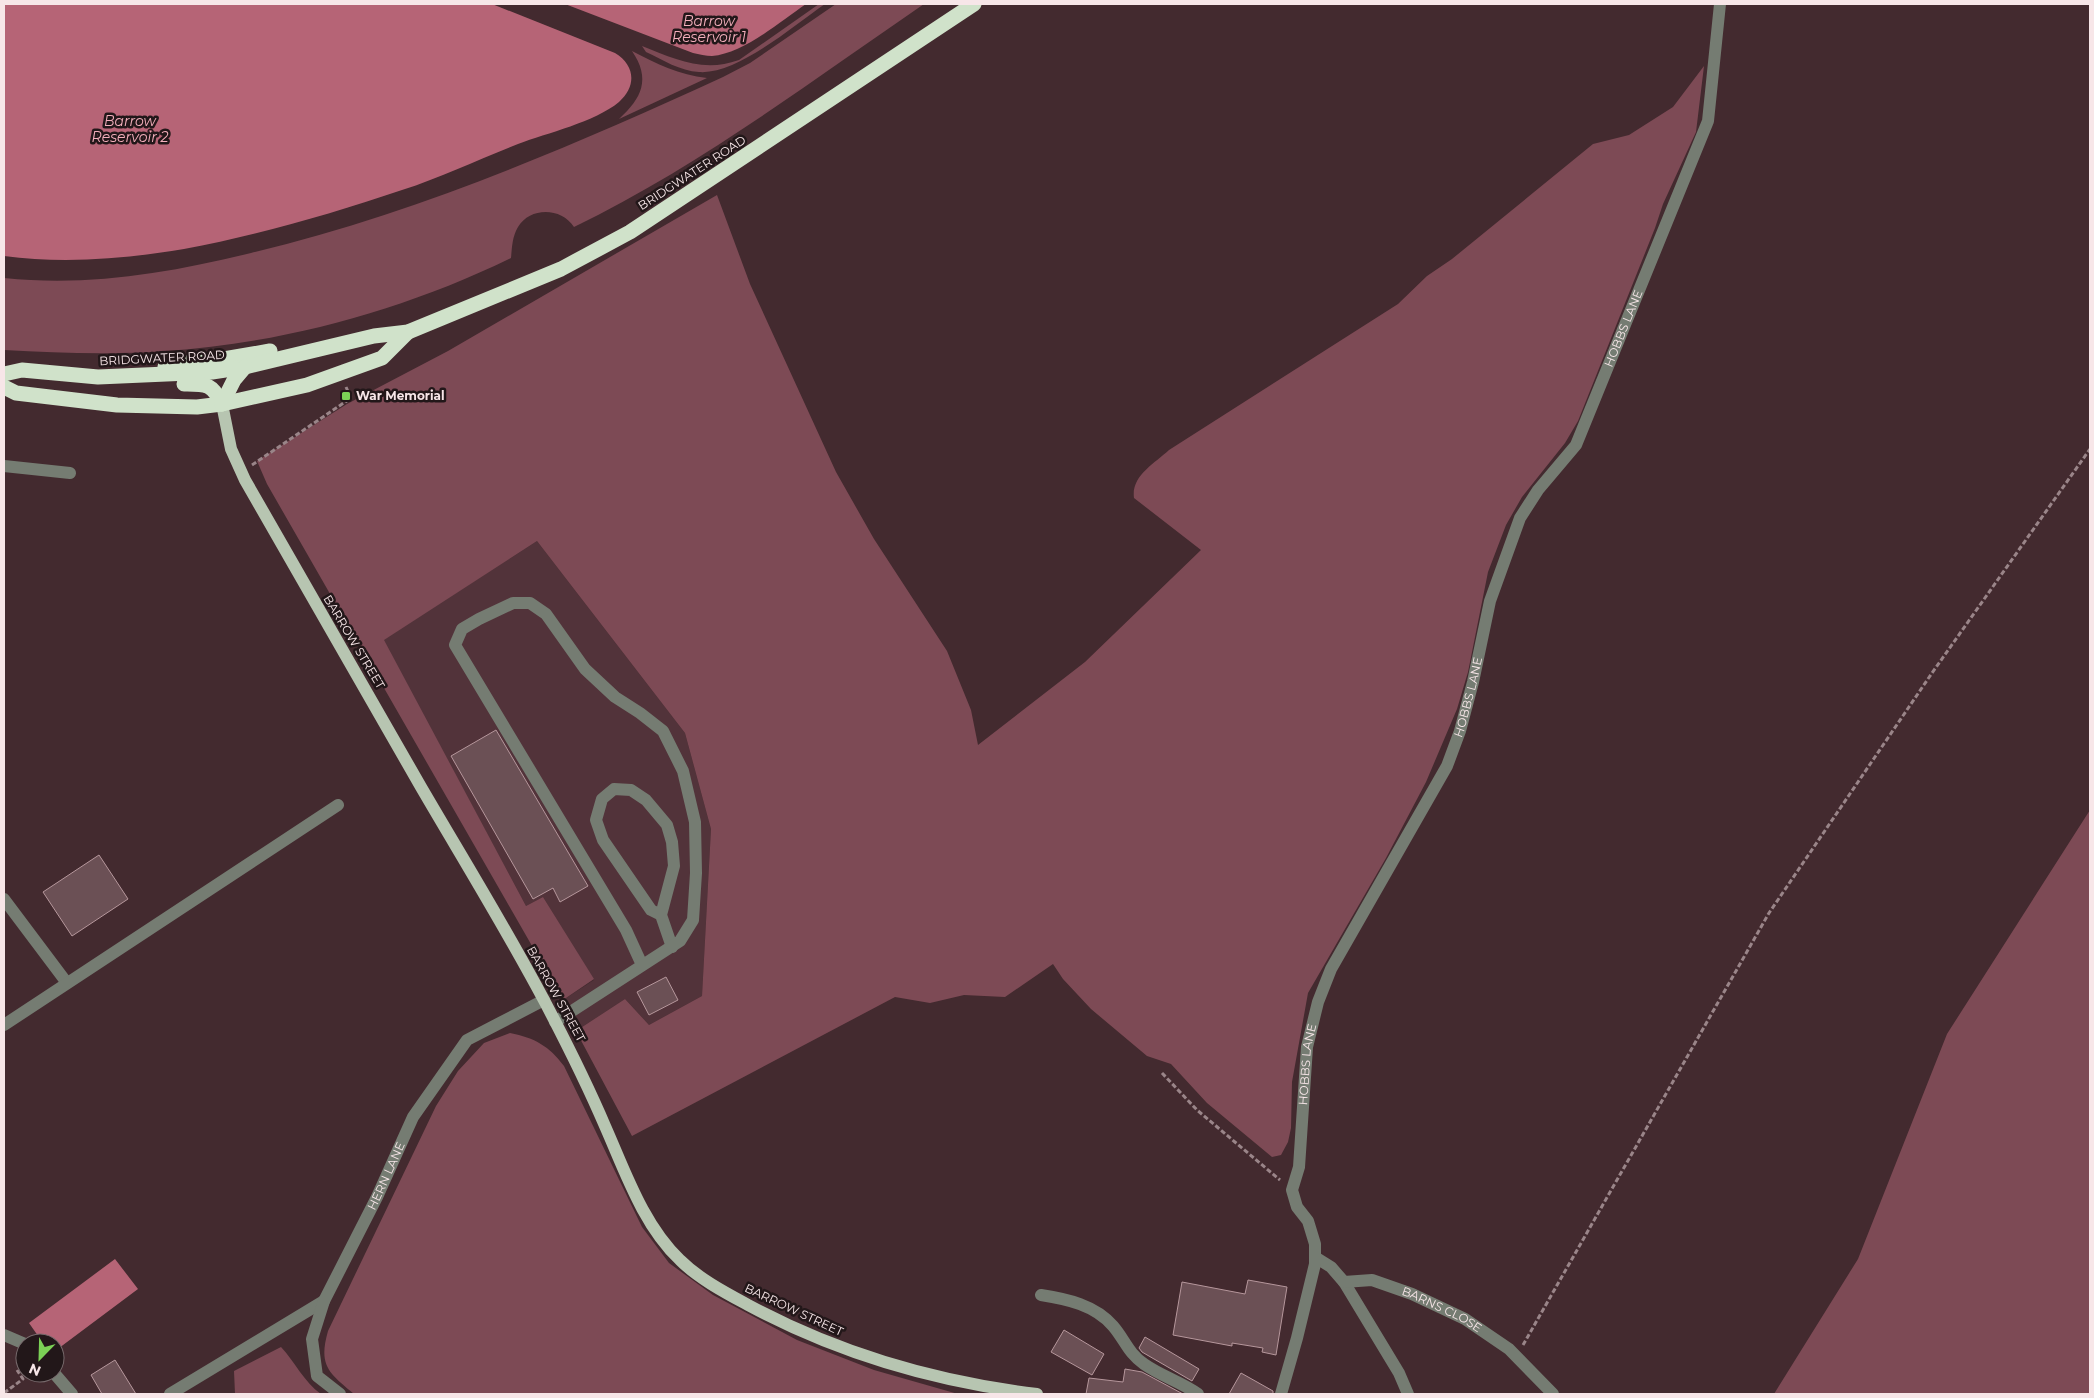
<svg xmlns="http://www.w3.org/2000/svg" width="2094" height="1398" font-family="Montserrat,sans-serif">
  <style>
    .built { fill: #52333a }
    .green { fill: #7d4a55 }
    .water { fill: #b66476 }
    .building { fill: #6b5055; stroke: #b6979c }
    .lines { fill: none; stroke-linecap: round; stroke-linejoin: round }
    .path { stroke: #9a8589; stroke-width: 3; stroke-dasharray: 5 2.5; stroke-linecap: butt }
    .minor { stroke: #757c72; stroke-width: 12 }
    .major { stroke: #b7c5b1; stroke-width: 12 }
    .highway { stroke: #d0e2ca; stroke-width: 15 }
    .poi-dot { fill: #7bd156; stroke: #221719; stroke-width: 2 }
    .labels { text-anchor: middle; stroke-width: 5; stroke-linejoin: round; paint-order: stroke }
    .street-label { font-size: 12px; fill: #f7e6e8; stroke: #221719 }
    .poi-label { font-size: 12px; font-weight: bold; fill: #f7e6e8; stroke: #221719; text-anchor: start }
    .water-label { font-size: 14px; font-style: italic; fill: #f4afbc; stroke: #221719 }
  </style>
  <rect width="100%" height="100%" fill="#432a2f"/>
  <polygon class="built" points="537,541 685,733 711,829 702,996 649,1025 625,999 576,1031 563,1000 594,980 543,897 526,906 383,640"/>
  <g class="green">
    <path d="M819,4H825C793,26 737,75 699,72C680,71 663,60 646,52L642,46C675,59 703,73 739,60Z"/>
    <path d="M836,4H924C810,82 698,167 574,227C561,207 530,207 518,227C512,237 512,248 511,258C404,310 285,343 166,351C113,355 58,353 4,350V278C88,287 169,273 251,253C415,214 570,147 723,77L750,63Z"/>
    <path d="M632,51C657,64 679,75 707,78L619,119C642,98 651,79 632,51Z"/>
    <path d="M1704,66L1696,132L1663,204L1655,228L1578,421L1565,443L1522,497L1506,525L1488,572L1468,672L1457,709L1426,782L1386,858L1308,993L1292,1082L1291,1128L1288,1142L1281,1155L1272,1157L1207,1103L1171,1064L1147,1056L1091,1009L1063,979L1053,964L1005,997L964,995L930,1003L895,997L632,1136L576,1031L625,999L649,1025L702,996L711,829L685,733L537,541L384,640L526,906L543,897L594,979L563,1000L267,484L257,461L347,404L448,351L717,195L750,284L836,472L874,539L947,651L971,710L978,745L1085,662L1201,550L1134,498C1131,476 1154,464 1169,450L1398,304L1427,276L1452,259L1593,144L1629,135L1673,107Z"/>
    <polygon points="2090,810 2090,1394 1774,1394 1858,1259 1947,1034"/>
    <path d="M510,1033C535,1038 549,1046 564,1066L642,1227L669,1263L713,1295L797,1340L874,1370L958,1394H354C329,1373 318,1366 328,1331L436,1106L458,1071L484,1043Z"/>
    <path d="M281,1347C295,1362 304,1382 321,1394H235L234,1371Z"/>
  </g>
  <g class="water">
    <path d="M4,4H492L615,53C635,65 637,86 619,102C595,122 547,133 518,144C479,159 442,177 402,190C331,214 258,235 184,249C125,259 63,264 4,256Z"/>
    <path d="M565,4H806C781,21 743,54 712,56C706,56 699,54 693,53Z"/>
    <polygon points="115,1259 138,1289 55,1351 55,1343 43,1343 29,1323"/>
  </g>
  <g class="building">
    <polygon points="496,730 588,886 560,902 553,888 533,899 451,756"/>
    <polygon points="99,855 128,899 72,936 43,892"/>
    <polygon points="666,977 678,1000 649,1015 637,992"/>
    <polygon points="1248,1280 1287,1287 1276,1355 1262,1352 1263,1348 1232,1343 1232,1346 1173,1335 1182,1282 1245,1294"/>
    <polygon points="1064,1330 1104,1354 1092,1375 1051,1352"/>
    <polygon points="1145,1337 1199,1369 1192,1381 1142,1352 1139,1348"/>
    <polygon points="115,1360 136,1394 102,1394 91,1375"/>
    <polygon points="1125,1369 1142,1372 1183,1394 1086,1394 1089,1378 1123,1382"/>
    <polygon points="1241,1373 1273,1391 1273,1394 1229,1394"/>
  </g>
  <g class="lines">
    <g class="path">
      <polyline points="252,465 351,398 346,387"/>
      <polyline points="1162,1073 1197,1110 1280,1180"/>
      <polyline points="1523,1345 1769,913 1932,673 2090,449"/>
      <polyline points="4,1393 23,1379 17,1370"/>
    </g>
    <g class="minor">
      <polyline points="4,466 70,473"/>
      <polyline points="4,899 67,983"/>
      <polyline points="661,915 651,910 603,840 596,820 602,799 614,789 631,790 646,800 667,825 672,842 674,866 661,915 672,947"/>
      <polyline points="555,1022 680,941 693,920 696,873 695,822 683,771 663,731 640,713 615,697 585,669 546,614 530,603 513,603 479,619 462,629 455,645 626,930 642,965"/>
      <polyline points="4,1025 338,805"/>
      <polyline points="1315,1257 1331,1267 1344,1282 1399,1373 1408,1394"/>
      <path id="s1" d="M1344,1282L1372,1280L1412,1294L1465,1319L1509,1349L1553,1394"/>
      <path d="M1041,1295C1067,1299 1095,1305 1113,1326C1125,1340 1128,1353 1144,1364C1161,1376 1181,1382 1198,1394"/>
      <polyline points="4,1335 25,1344"/>
      <polyline points="54,1373 72,1394"/>
      <polyline points="170,1394 324,1301"/>
      <path id="s2" d="M340,1394L317,1376L312,1339L324,1301L377,1197L413,1117L467,1040L544,1000"/>
      <path id="s3" d="M1281,1394L1297,1338L1315,1264V1244L1308,1221L1297,1207L1292,1190L1299,1167L1307,1047L1318,1002L1331,969L1447,766L1460,731L1473,682L1490,601L1520,518L1538,490L1576,445L1708,121L1720,4"/>
    </g>
    <path class="major" d="M222,404L231,449L245,480C304,582 363,684 421,787C463,859 507,930 546,1004C567,1044 587,1084 605,1126C625,1171 643,1225 680,1260C699,1279 726,1293 750,1306C838,1353 937,1382 1037,1394"/>
    <g class="highway">
      <polyline points="165,367 172,364 212,361 270,351"/>
      <polyline points="4,374 22,370 98,377 212,372 245,367 374,336 408,332 561,269 630,232 974,4"/>
      <path d="M184,384C206,384 212,383 222,404"/>
      <polyline points="4,387 16,393 117,405 197,407 222,404 307,385 382,358 408,332"/>
      <polyline points="222,404 234,380 245,367"/>
    </g>
  </g>
  <rect class="poi-dot" x="341" y="391" width="10" height="10" rx="2.5"/>
  <g class="labels">
    <g class="street-label">
      <text transform="translate(692 173) rotate(-33)" y="4">BRIDGWATER ROAD</text>
      <text dy="4" stroke="none"><textPath href="#s3" startOffset="1151">HOBBS LANE</textPath></text>
      <text transform="translate(162 358) rotate(-3)" y="4">BRIDGWATER ROAD</text>
      <text transform="translate(354 642) rotate(59)" y="4">BARROW STREET</text>
      <text dy="4" stroke="none"><textPath href="#s3" startOffset="746">HOBBS LANE</textPath></text>
      <text transform="translate(556 994) rotate(61)" y="4">BARROW STREET</text>
      <text dy="4" stroke="none"><textPath href="#s3" startOffset="341">HOBBS LANE</textPath></text>
      <text dy="4" stroke="none"><textPath href="#s2" startOffset="246">HERN LANE</textPath></text>
      <text transform="translate(794 1310) rotate(25)" y="4">BARROW STREET</text>
      <text dy="4" stroke="none"><textPath href="#s1" startOffset="104">BARNS CLOSE</textPath></text>
    </g>
    <g class="poi-label">
      <text x="356" y="400">War Memorial</text>
    </g>
    <g class="water-label">
      <text x="709" y="26">Barrow<tspan x="709" dy="16">Reservoir 1</tspan></text>
      <text x="130" y="126">Barrow<tspan x="130" dy="16">Reservoir 2</tspan></text>
    </g>
  </g>
  <rect width="2094" height="1398" fill="none" stroke="#f7e6e8" stroke-width="10"/>
  <g transform="translate(40 1358) rotate(203)"><circle r="24" fill="#221719" stroke="#776a6c"/>
  <path d="M0-4L9 19L0 12L-9 19Z" fill="#7bd156"/>
  <text y="-8" font-size="14" font-weight="bold" text-anchor="middle" fill="#f7e6e8">N</text>
  </g>
</svg>
